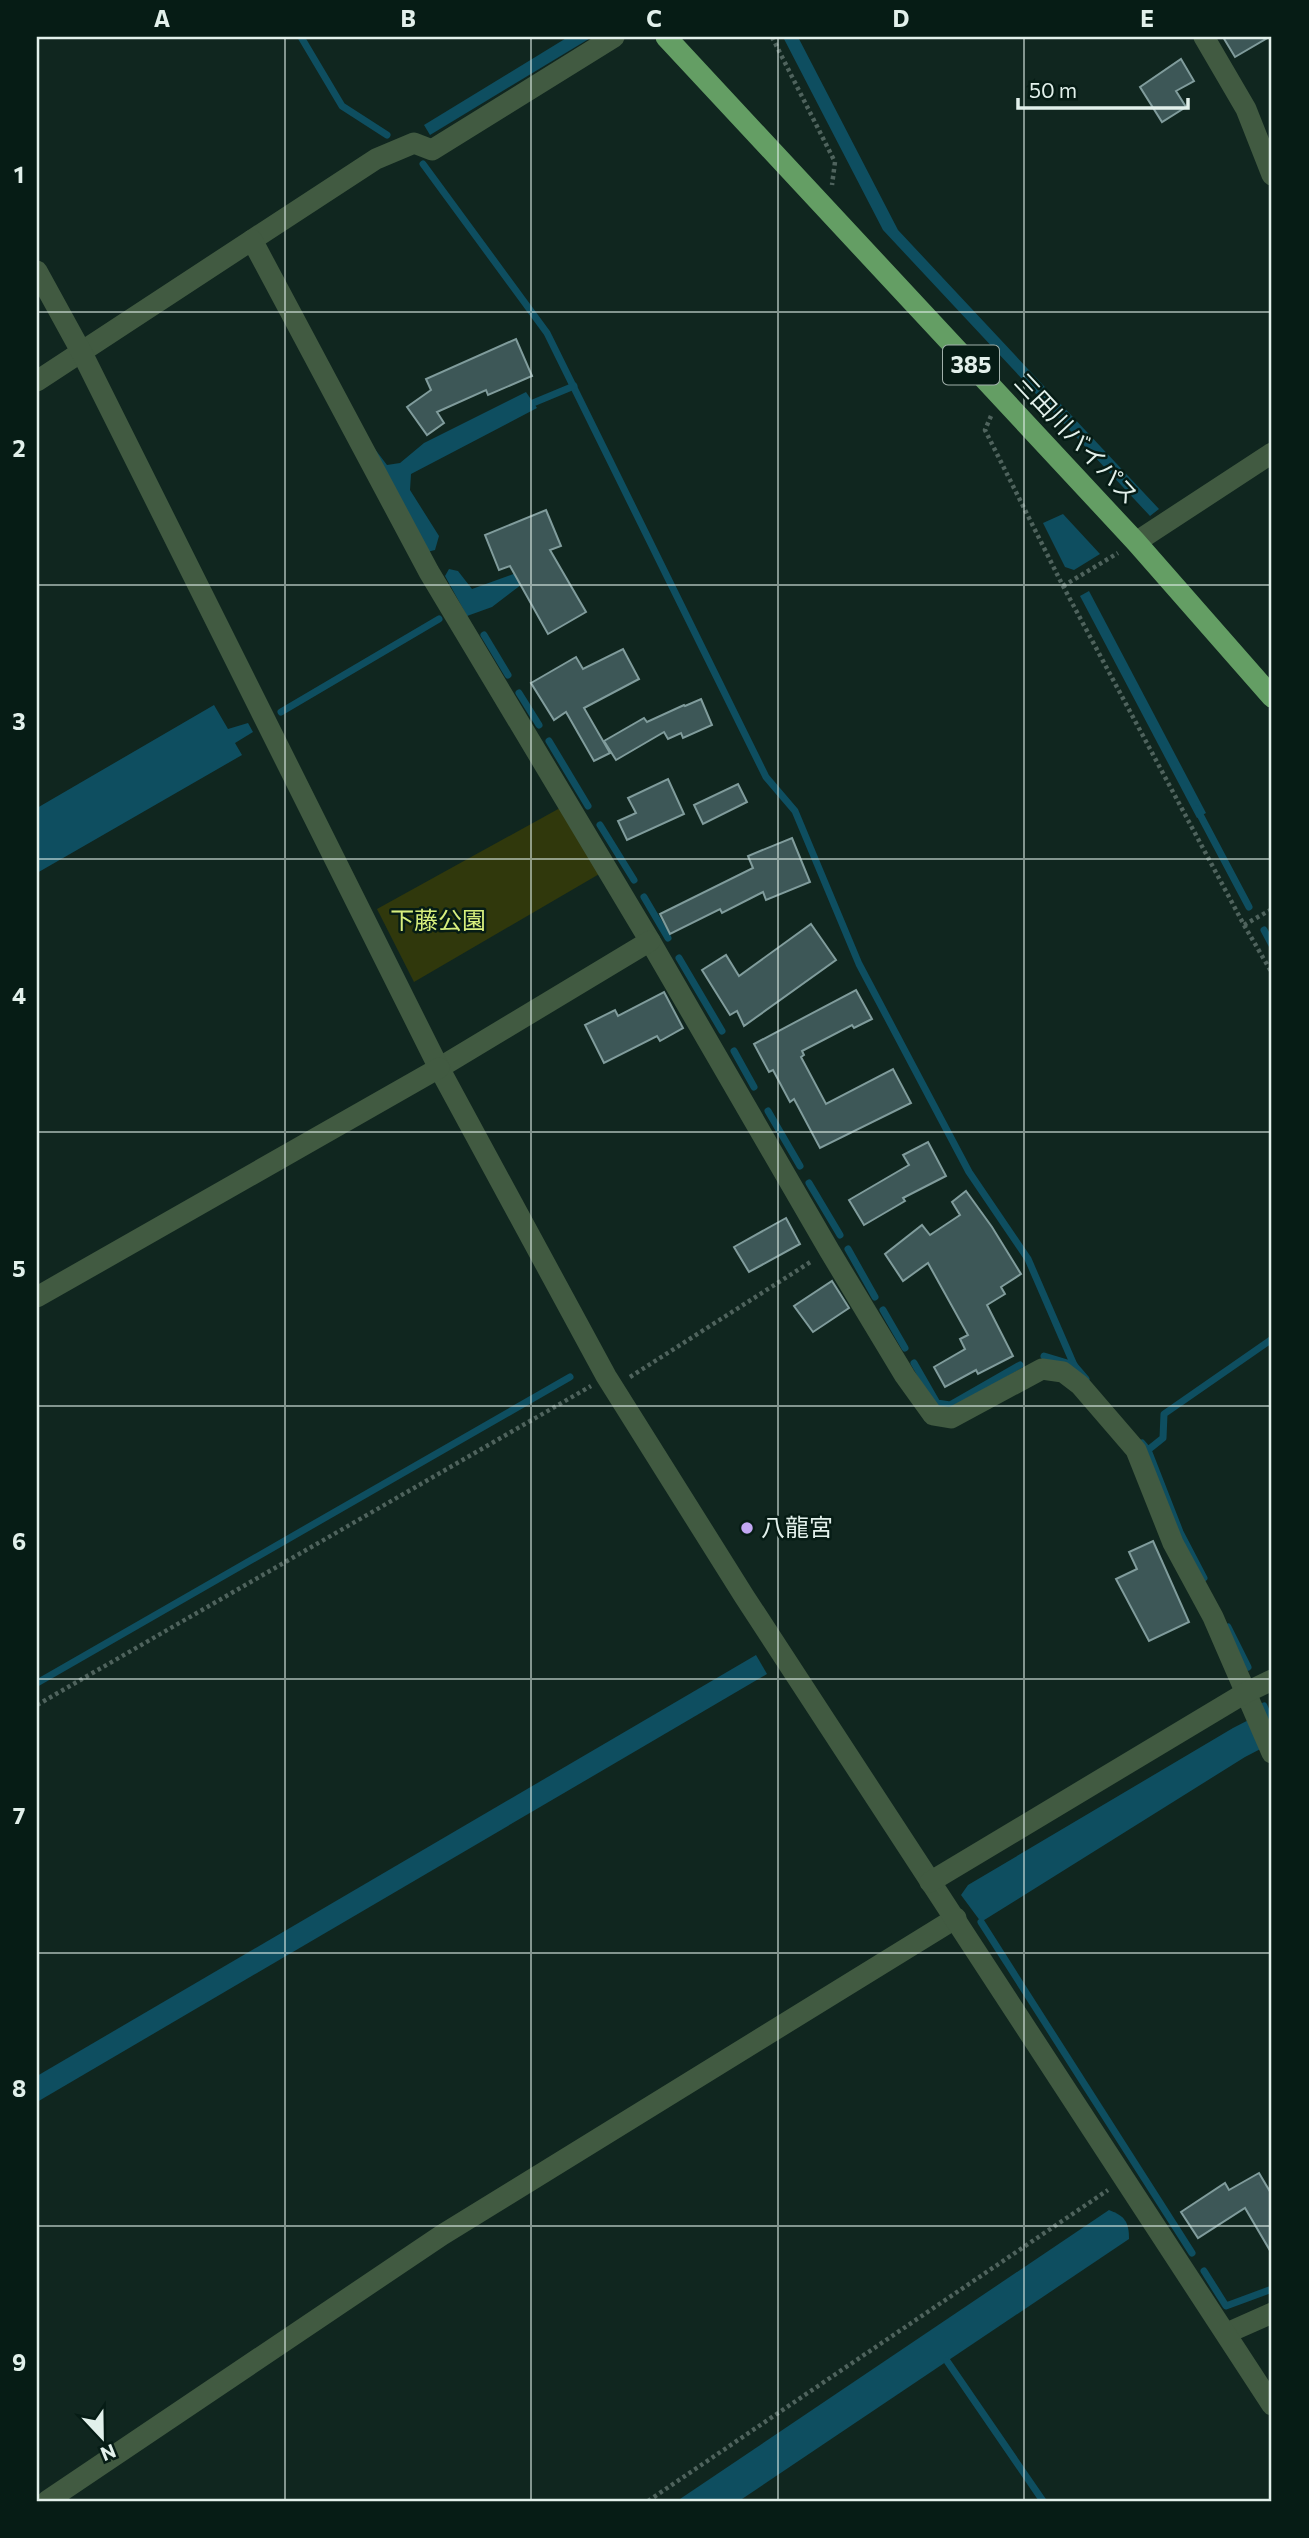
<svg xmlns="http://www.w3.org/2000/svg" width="1309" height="2538" font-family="Commissioner,'Noto Sans JP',sans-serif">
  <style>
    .green { fill: #30380c }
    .water { fill: #0e4e60 }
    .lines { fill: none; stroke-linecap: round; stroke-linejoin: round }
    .stream { stroke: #0e4e60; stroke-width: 7 }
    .building { fill: #3d5757; stroke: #809c9c; stroke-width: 2 }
    .path { stroke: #4f635d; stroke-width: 4.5; stroke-dasharray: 3.5 3.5; stroke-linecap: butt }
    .minor { stroke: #415a41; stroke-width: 21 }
    .tertiary { stroke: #415a41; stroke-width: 21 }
    .trunk { stroke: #649e64; stroke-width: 21 }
    .grid { fill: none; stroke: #e2f0eb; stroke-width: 2; stroke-opacity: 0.55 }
    .poi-dot { fill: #c2a8f3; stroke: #061c15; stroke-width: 2.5 }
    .labels { text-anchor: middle; stroke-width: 5; stroke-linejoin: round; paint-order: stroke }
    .shield { fill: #061c15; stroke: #a0b0ab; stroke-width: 2 }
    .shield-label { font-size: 23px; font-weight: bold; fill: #e2f0eb }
    .street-label { font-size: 24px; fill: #e2f0eb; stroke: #061c15 }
    .park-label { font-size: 24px; fill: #d8ef7d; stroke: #061c15 }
    .poi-label { font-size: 24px; fill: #e2f0eb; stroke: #061c15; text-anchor: start }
    .neatline { fill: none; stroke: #e2f0eb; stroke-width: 2.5 }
    .grid-label { font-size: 23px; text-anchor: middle; font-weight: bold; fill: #e2f0eb }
  </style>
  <rect width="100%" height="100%" fill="#10261f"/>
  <polygon class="green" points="560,808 601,873 414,982 377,909"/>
  <g class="water">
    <polygon points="568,37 592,37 430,135 424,125"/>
    <polygon points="783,37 798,37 898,230 1159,509 1150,516 883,230"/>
    <polygon points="526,392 537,408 411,474 410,490 439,536 435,550 427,552 371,444 387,465 400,463 424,443"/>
    <polygon points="1063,514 1100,554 1074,570 1065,567 1043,523"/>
    <polygon points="547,562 546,566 492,607 467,616 445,576 449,569 458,571 472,589"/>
    <polygon points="1089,591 1206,813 1197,818 1080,596"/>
    <polygon points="214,705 228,729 248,723 253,732 235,743 242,755 37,873 37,808"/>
    <polygon points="756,1655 767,1674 37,2102 37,2076"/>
    <polygon points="1272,1708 1272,1743 1245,1757 981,1922 961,1895 968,1885 1233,1728"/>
    <path d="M1109,2210C1125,2216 1129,2222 1129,2239L739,2501H677Z"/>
  </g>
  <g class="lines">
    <g class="stream">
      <polyline points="301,37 342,106 387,135"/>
      <polyline points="423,164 547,333 766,777 795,811 859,964 969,1172 1028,1259 1074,1365 1086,1379"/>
      <polyline points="533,403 574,386"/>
      <polyline points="484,635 508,675"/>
      <polyline points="519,693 539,725"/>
      <polyline points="281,712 439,619"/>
      <polyline points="549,741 588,806"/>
      <polyline points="1197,809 1249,907"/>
      <polyline points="600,825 634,880"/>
      <polyline points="644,897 668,938"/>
      <polyline points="1264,930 1272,945"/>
      <polyline points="679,958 722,1031"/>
      <polyline points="734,1051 754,1087"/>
      <polyline points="768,1111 800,1166"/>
      <polyline points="809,1183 840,1235"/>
      <polyline points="848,1249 875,1297"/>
      <polyline points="883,1310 905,1348"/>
      <polyline points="1044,1356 1074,1365"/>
      <polyline points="914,1363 937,1403 950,1405 1020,1365"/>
      <polyline points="1142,1443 1148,1450 1180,1532 1204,1578"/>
      <polyline points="1148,1450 1163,1438 1164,1414 1272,1339"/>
      <polyline points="1228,1627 1248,1667"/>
      <polyline points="37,1683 570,1377"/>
      <polyline points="1264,1706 1272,1725"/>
      <polyline points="981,1922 1192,2253"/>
      <polyline points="1204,2271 1226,2306 1272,2289"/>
      <polyline points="947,2361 1043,2501"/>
    </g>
  </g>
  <g class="building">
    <polygon points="1223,37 1269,37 1235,57"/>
    <polygon points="1181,59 1194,81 1176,91 1186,107 1162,122 1140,87"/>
    <polygon points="516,339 532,376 488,395 486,390 437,412 444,423 427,435 407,407 431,390 426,379"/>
    <polygon points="546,510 561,546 550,550 586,612 548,634 510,566 499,570 485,535"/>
    <polygon points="623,649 639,679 584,708 610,753 594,761 566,712 554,720 531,683 576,657 583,669"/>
    <polygon points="701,699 712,725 683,738 681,733 668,739 664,732 616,760 604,741 644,718 647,722 684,705 685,706"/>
    <polygon points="668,779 684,814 627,840 618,821 636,813 628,798"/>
    <polygon points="738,784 747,802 703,824 694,805"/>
    <polygon points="792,838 810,882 766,900 763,892 722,913 720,909 670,934 660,914 753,868 748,856"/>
    <polygon points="811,924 836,960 744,1026 737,1011 730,1015 702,970 726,955 739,976"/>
    <polygon points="856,990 872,1019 854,1028 852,1025 802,1051 804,1055 801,1057 826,1104 893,1069 911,1103 820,1148 794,1099 790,1102 773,1070 769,1072 754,1044"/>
    <polygon points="664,992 683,1028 660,1041 657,1036 604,1063 585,1025 615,1010 618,1016"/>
    <polygon points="928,1142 946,1176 903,1198 905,1201 864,1225 849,1200 909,1165 903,1155"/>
    <polygon points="966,1191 992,1227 1021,1274 1001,1287 1005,1294 987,1305 1013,1356 978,1374 976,1370 945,1387 934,1367 965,1349 960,1339 968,1335 928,1263 903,1281 885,1254 922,1225 930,1235 960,1215 952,1202"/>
    <polygon points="786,1218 800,1244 749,1272 734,1247"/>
    <polygon points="832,1281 849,1308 813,1332 794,1306"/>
    <polygon points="1153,1541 1189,1622 1149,1641 1116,1579 1137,1569 1129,1552"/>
    <polygon points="1259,2173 1272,2195 1272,2254 1245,2208 1198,2238 1181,2212 1225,2183 1229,2190"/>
  </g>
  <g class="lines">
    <g class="path">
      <polyline points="772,37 835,162 832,185"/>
      <polyline points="991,416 985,430 1063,586 1244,925 1272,973"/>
      <polyline points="1063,586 1118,553"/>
      <polyline points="1244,925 1272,909"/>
      <polyline points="630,1377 812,1261"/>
      <polyline points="37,1705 591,1386"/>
      <polyline points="648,2501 1108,2190"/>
    </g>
    <g class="minor">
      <polyline points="1204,37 1246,109 1272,175"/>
      <polyline points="252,240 376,159 414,143 432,150 614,37"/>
      <polyline points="37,381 252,240 429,572 650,941 829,1250 905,1376 933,1415 951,1418 1042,1369 1063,1372 1080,1385 1136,1450 1173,1543 1213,1617 1272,1753"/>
      <polyline points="1136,542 1272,453"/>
      <polyline points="439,1068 650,941"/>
      <polyline points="1227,2333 1272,2313"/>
      <polyline points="47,2501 442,2235 956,1918"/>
    </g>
    <g class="tertiary">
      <polyline points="37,271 82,353 439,1068 606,1376 744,1596 1272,2405"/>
      <polyline points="37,1297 439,1068"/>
      <polyline points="930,1882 1245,1693 1272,1680"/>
    </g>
    <polyline class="trunk" points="666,37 1136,542 1272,697"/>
  </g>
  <path class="grid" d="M285,37V2501M531,37V2501M778,37V2501M1024,37V2501M37,312H1272M37,585H1272M37,859H1272M37,1132H1272M37,1406H1272M37,1679H1272M37,1953H1272M37,2226H1272"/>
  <circle class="poi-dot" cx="747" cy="1528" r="7"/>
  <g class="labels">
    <rect class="shield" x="943" y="345.5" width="56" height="39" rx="5"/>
    <g class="shield-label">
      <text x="971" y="373">385</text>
    </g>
    <g class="street-label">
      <text transform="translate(1076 439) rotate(47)" y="8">三田川バイパス</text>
    </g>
    <g class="park-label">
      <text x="438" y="929">下藤公園</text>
    </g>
    <g class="poi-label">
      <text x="761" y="1536">八龍宮</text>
    </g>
  </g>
  <rect width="1309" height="2538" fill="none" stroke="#061c15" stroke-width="77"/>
  <g transform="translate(102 2437) rotate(158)" stroke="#061c15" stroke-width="5" paint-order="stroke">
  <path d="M0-5L12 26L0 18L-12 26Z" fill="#e2f0eb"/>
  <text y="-10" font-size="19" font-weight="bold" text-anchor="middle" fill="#e2f0eb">N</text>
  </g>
  <path d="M1018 98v10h170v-10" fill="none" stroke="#e2f0eb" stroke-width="3.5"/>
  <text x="1029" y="98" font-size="21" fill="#e2f0eb" stroke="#061c15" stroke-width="5" paint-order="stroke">50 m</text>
  <rect x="38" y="38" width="1232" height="2462" class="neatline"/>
  <g class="grid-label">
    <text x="162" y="27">A</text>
    <text x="408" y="27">B</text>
    <text x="654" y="27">C</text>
    <text x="901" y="27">D</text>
    <text x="1147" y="27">E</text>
    <text x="19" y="183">1</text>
    <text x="19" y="457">2</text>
    <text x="19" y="730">3</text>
    <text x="19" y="1004">4</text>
    <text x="19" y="1277">5</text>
    <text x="19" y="1550">6</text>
    <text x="19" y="1824">7</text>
    <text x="19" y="2097">8</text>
    <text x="19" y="2371">9</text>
  </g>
</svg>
